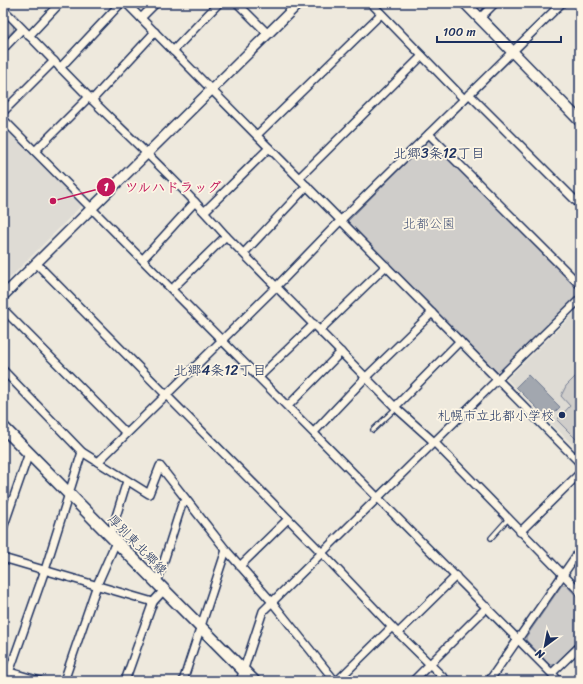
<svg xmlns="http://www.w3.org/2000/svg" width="583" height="684" font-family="Sriracha,'Klee One',sans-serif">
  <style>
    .built { fill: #dedbd4 }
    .green { fill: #cfcdca; stroke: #757e94 }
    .water { fill: #a2a7af; stroke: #6c778f }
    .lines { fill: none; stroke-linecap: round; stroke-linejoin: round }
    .service-casing { stroke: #1b2f5e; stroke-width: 6 }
    .minor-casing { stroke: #1b2f5e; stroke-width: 10 }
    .tertiary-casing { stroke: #1b2f5e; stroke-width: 12 }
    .secondary-casing { stroke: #1b2f5e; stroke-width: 13 }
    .primary-casing { stroke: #1b2f5e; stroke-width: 14 }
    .service { stroke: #fcf5e5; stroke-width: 3.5 }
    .minor { stroke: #fcf5e5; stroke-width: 7 }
    .tertiary { stroke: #fcf5e5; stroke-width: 9 }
    .secondary { stroke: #fcf5e5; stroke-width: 10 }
    .primary { stroke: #fcf5e5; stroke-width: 11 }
    .poi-dot { fill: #1b2f5e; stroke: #fcf5e5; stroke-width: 1.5 }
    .labels { text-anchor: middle; stroke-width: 3.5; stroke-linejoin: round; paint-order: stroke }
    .park-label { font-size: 13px; fill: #485679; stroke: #fcf5e5 }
    .poi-label { font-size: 13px; fill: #1b2f5e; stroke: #fcf5e5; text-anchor: end }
    .street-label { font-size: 13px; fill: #1b2f5e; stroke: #fcf5e5 }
    .neighbourhood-label { font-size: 14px; fill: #1b2f5e; stroke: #fcf5e5 }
    .leader { fill: none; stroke: #c2185b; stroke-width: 1.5 }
    .callout-dot { fill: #c2185b; stroke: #fcf5e5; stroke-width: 1.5 }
    .mark-label { font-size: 12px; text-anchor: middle; font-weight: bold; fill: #fff }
    .callout-label { font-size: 14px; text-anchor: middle; font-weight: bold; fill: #c2185b; stroke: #fcf5e5; stroke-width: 3.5; stroke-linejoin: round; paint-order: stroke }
  </style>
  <rect width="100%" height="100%" fill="#eee9dd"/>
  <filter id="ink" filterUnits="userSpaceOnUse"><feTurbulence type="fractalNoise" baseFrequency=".025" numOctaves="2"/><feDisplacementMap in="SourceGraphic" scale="8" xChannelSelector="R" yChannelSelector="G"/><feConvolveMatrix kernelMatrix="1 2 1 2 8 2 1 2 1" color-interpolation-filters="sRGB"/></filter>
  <g filter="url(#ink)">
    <g class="built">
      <polygon points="3,125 82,205 3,285"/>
      <polygon points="580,308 580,452 507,379"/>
    </g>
    <g class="green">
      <polygon points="3,15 13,25 14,30 3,40"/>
      <polygon points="429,139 580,291 580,293 499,374 346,223"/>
      <polygon points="580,372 580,443 557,420 570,406 561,396 566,386"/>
      <polygon points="562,585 566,585 580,600 580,639 554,665 550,665 526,640 526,637"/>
    </g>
    <polygon class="water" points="528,375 560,407 548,419 516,387"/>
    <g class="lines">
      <g class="service-casing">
        <g id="service">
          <polyline points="373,430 396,408"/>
          <polyline points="491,538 508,519"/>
        </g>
      </g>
      <g class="minor-casing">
        <g id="minor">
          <polyline points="126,3 580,463"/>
          <polyline points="237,3 268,34"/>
          <polyline points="371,3 464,99"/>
          <path d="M3,9C33,39 62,70 92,100C138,145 184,188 226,236L395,407L434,442L580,592"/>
          <polyline points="141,18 156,3"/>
          <polyline points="480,18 495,3"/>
          <polyline points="29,36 60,3"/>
          <polyline points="3,49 22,29"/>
          <polyline points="173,51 219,3"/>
          <polyline points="60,68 121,3"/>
          <polyline points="469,94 580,205"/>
          <polyline points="92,100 155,32"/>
          <polyline points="3,112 54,61"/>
          <polyline points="3,119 559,681"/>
          <polyline points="429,134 580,285"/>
          <polyline points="257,135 381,14"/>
          <polyline points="35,151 89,97"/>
          <polyline points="299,178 422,56"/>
          <polyline points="205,211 269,148"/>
          <polyline points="244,253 307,186"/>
          <polyline points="143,259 195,202"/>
          <polyline points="36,263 322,553 392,627 447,681"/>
          <polyline points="172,289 226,236"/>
          <polyline points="3,309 126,433"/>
          <polyline points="320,330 386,266"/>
          <polyline points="3,370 82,452 149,494 160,466 226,550 272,602 335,681"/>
          <polyline points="259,377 314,324"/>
          <polyline points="288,406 341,352"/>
          <polyline points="395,407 460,341"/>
          <polyline points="314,432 366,377 432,313"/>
          <polyline points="98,462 277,286 341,220 562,3"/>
          <polyline points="3,528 29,453"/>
          <polyline points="520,532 580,473"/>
          <polyline points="110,536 127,481"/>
          <polyline points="3,558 153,602 164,590"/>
          <polyline points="240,566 288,519"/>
          <polyline points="157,583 182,504 187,502"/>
          <polyline points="398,633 456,576"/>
          <polyline points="3,670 40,681"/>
          <polyline points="552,673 580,646"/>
          <polyline points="6,681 45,570 82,452"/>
          <polyline points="64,681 97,585 116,542"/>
          <polyline points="125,681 153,602"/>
          <polyline points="183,681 226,550"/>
          <polyline points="240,681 263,611 498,379 580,299"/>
          <polyline points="337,681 392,627"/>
          <polyline points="413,681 487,607"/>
          <polyline points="489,681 580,550"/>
        </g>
      </g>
      <g class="tertiary-casing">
        <polyline id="tertiary" points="3,296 299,3"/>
      </g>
      <g class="secondary-casing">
        <polyline id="secondary" points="465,3 580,121"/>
      </g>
      <g class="primary-casing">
        <polyline id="primary" points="3,427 254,681"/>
      </g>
      <use href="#service" class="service"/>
      <use href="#minor" class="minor"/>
      <use href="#tertiary" class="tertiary"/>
      <use href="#secondary" class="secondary"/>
      <use href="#primary" class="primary"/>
    </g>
  </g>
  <circle class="poi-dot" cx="562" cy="415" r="4"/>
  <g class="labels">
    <g class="park-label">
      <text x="429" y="228">北都公園</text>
    </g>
    <g class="poi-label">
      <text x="554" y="420">札幌市立北都小学校</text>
    </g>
    <g class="street-label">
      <text transform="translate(138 544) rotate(46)" y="5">厚別東北郷線</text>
    </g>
    <g class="neighbourhood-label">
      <text x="439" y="158">北郷3条12丁目</text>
      <text x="220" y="375">北郷4条12丁目</text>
    </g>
  </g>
  <path class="leader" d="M53 201L106 187"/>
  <g class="callout-dot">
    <circle cx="53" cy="201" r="4"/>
    <circle cx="106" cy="187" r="10"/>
  </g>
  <g class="mark-label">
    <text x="106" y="191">1</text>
  </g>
  <g class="callout-label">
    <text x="173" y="192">ツルハドラッグ</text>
  </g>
  <rect width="583" height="684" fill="none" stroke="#fcf5e5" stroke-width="16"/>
  <rect x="8" y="8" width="567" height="668" fill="none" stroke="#1b2f5e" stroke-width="1.5" filter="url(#ink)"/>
  <g transform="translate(545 646) rotate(212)" stroke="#fcf5e5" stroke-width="3" paint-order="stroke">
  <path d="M0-3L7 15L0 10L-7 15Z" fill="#1b2f5e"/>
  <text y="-6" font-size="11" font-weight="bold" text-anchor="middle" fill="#1b2f5e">N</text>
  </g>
  <path d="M437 36v6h124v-6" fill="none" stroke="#1b2f5e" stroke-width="2"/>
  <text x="443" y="36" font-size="12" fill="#1b2f5e" stroke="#fcf5e5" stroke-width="3" paint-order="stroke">100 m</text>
</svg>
